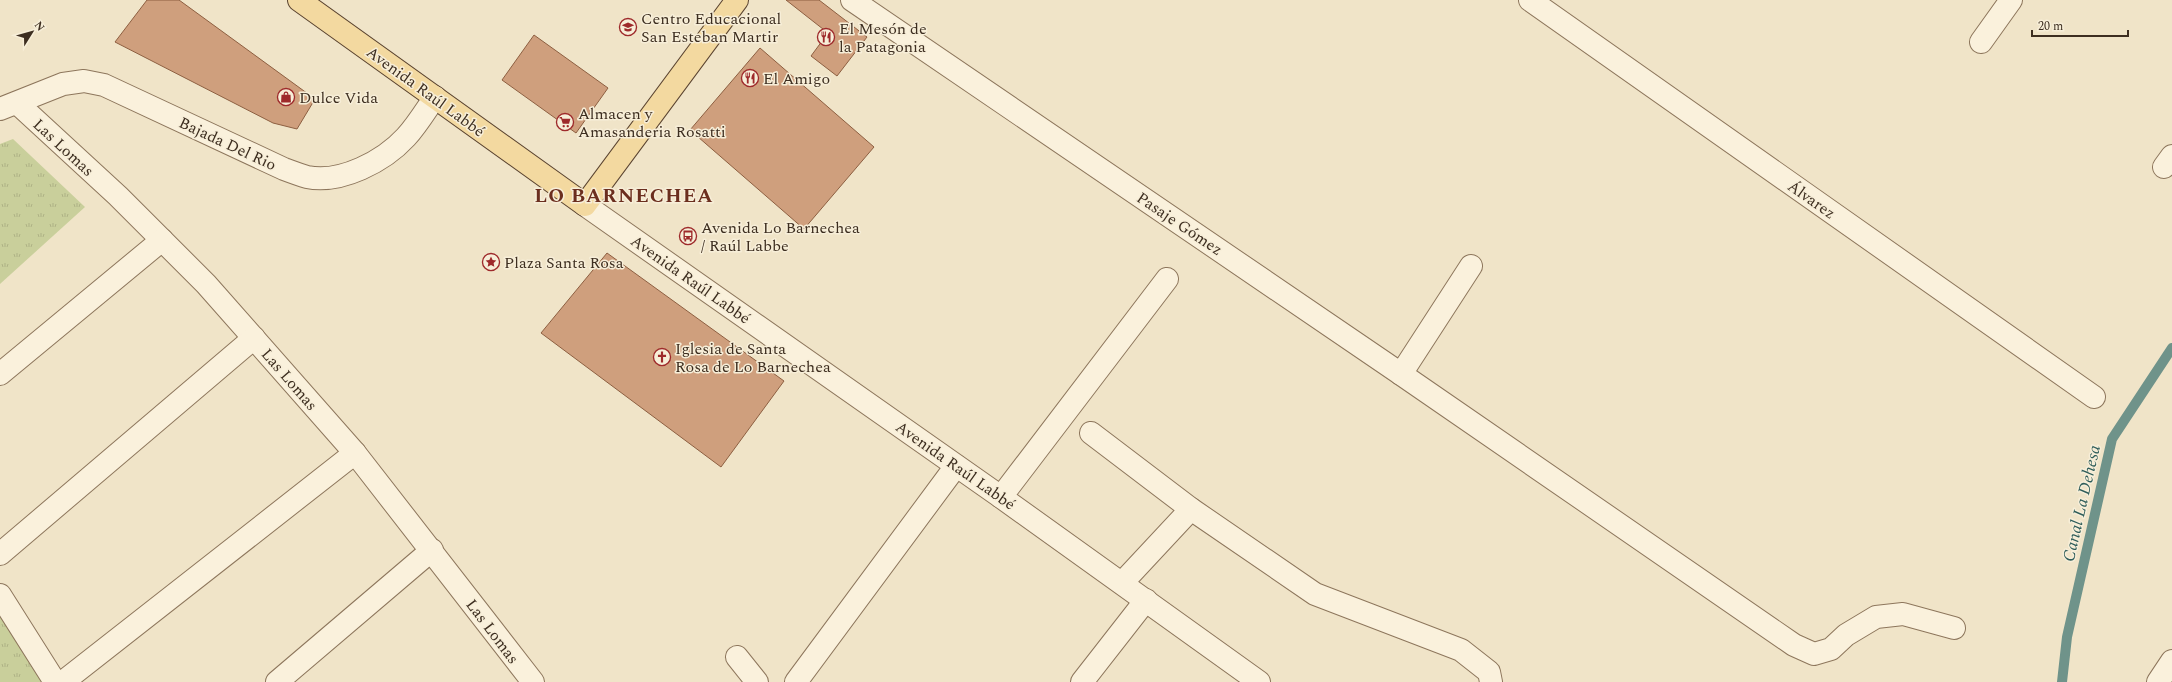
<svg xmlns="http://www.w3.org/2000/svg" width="2172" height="682" font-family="Spectral,serif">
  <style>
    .grass { fill: url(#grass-tufts) }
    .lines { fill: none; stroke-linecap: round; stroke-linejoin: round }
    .stream { stroke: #6f938a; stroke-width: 10 }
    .building { fill: #cf9f7d; stroke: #8d5f41 }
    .minor-casing { stroke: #8d765c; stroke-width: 24 }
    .major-casing { stroke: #5b4430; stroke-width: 24 }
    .minor { stroke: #faf1dc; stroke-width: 22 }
    .major { stroke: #f3d9a0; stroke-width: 22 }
    .labels { text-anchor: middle; stroke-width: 3; stroke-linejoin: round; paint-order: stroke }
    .poi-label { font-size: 16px; fill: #3d2e20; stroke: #f7eed8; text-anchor: start }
    .street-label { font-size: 16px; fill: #3d2e20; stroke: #f7eed8 }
    .water-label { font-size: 17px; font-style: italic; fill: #2f5d5a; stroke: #f7eed8 }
    .district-label { font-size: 20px; font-weight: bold; letter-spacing: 1px; fill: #6b2e1e; stroke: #f7eed8 }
  </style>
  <defs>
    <pattern id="grass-tufts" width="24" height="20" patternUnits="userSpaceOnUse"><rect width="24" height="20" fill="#c9cf9b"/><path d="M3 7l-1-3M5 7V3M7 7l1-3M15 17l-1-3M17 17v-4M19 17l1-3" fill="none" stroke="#aeb285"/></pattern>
  </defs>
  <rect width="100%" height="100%" fill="#f0e4c8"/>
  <g class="grass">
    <polygon points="13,139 85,207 0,284 0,144"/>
    <polygon points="0,595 55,682 0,682"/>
  </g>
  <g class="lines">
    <polyline class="stream" points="2062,682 2067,637 2112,439 2172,348"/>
  </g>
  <g class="building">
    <polygon points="147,0 179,0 315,99 297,129 273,123 115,42"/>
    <polygon points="786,0 819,0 867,37 837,76 811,56 828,33"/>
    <polygon points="534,35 608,88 576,133 502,80"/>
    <polygon points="760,48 874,147 804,229 690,130"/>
    <polygon points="607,253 784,381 721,467 541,333"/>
  </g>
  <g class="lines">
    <g class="minor-casing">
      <g id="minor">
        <polyline points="852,0 1401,374 1471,266"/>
        <polyline points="1530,0 2094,397"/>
        <polyline points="1981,42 2011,0"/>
        <polyline points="17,103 118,196 206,284 355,453 533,682"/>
        <path d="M0,109L63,84L84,81L104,85L284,169C292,172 300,175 307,177C341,184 384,161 406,137C417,125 426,110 435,97"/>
        <polyline points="2164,167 2172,156"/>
        <polyline points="585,205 1001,497 1259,682"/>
        <polyline points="0,374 162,240"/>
        <polyline points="1401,374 1794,645 1814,654 1831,649 1846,635 1876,617 1903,614 1954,628"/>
        <polyline points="1091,433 1191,509 1315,594 1461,650 1489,672 1491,682"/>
        <polyline points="1001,497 1167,279"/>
        <polyline points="0,554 254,338"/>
        <polyline points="1122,583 1191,509"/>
        <polyline points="0,595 55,682"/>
        <polyline points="737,657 757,682"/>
        <polyline points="63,682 355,453"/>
        <polyline points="277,682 432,550"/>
        <polyline points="796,682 956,466"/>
        <polyline points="1082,682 1146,600"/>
        <polyline points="2158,682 2172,661"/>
      </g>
    </g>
    <g class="major-casing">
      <polyline id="major" points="299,0 585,205 737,0"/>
    </g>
    <use href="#minor" class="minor"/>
    <use href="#major" class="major"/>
  </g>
  <defs>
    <g id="school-ring" transform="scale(0.9)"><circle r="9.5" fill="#f7eed8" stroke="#9e2a2b" stroke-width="1.5"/><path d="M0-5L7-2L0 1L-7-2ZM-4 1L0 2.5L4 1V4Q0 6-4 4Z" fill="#9e2a2b"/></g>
    <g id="restaurant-ring" transform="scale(0.9)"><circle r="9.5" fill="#f7eed8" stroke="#9e2a2b" stroke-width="1.5"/><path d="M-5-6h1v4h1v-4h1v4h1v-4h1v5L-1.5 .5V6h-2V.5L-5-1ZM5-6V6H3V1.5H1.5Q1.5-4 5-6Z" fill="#9e2a2b"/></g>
    <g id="shop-ring" transform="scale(0.9)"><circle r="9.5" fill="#f7eed8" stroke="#9e2a2b" stroke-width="1.5"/><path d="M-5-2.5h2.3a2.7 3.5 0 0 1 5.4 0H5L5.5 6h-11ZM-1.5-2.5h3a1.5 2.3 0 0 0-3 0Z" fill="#9e2a2b"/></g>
    <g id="supermarket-ring" transform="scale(0.9)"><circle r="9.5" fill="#f7eed8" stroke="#9e2a2b" stroke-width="1.5"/><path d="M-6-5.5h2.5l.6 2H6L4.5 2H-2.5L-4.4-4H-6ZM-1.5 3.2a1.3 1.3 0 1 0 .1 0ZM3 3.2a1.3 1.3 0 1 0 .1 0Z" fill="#9e2a2b"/></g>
    <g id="bus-ring" transform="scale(0.9)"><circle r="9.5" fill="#f7eed8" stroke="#9e2a2b" stroke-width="1.5"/><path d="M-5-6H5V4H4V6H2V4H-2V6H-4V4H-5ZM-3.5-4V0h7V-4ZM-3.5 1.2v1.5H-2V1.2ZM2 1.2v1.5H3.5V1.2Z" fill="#9e2a2b"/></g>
    <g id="sight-ring" transform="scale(0.9)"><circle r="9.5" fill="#f7eed8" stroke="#9e2a2b" stroke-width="1.5"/><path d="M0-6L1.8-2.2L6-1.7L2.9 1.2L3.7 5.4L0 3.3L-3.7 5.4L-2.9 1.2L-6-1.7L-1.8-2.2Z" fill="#9e2a2b"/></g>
    <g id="church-ring" transform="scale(0.9)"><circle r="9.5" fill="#f7eed8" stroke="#9e2a2b" stroke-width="1.5"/><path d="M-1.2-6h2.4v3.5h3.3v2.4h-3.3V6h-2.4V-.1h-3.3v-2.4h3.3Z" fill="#9e2a2b"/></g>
  </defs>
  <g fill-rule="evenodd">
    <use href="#school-ring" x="628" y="27"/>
    <use href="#restaurant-ring" x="826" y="37"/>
    <use href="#restaurant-ring" x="750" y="78"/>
    <use href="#shop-ring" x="286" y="97"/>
    <use href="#supermarket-ring" x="565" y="122"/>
    <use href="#bus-ring" x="688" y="236"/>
    <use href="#sight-ring" x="491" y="262"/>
    <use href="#church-ring" x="662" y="357"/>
  </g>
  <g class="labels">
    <g class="poi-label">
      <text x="641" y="24">Centro Educacional<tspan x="641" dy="18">San Esteban Martir</tspan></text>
      <text x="839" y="34">El Mesón de<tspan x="839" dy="18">la Patagonia</tspan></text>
      <text x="763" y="84">El Amigo</text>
      <text x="299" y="103">Dulce Vida</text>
      <text x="578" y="119">Almacen y<tspan x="578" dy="18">Amasanderia Rosatti</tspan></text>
      <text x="701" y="233">Avenida Lo Barnechea<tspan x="701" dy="18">/ Raúl Labbe</tspan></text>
      <text x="504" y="268">Plaza Santa Rosa</text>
      <text x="675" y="354">Iglesia de Santa<tspan x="675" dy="18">Rosa de Lo Barnechea</tspan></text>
    </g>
    <g class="street-label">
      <text transform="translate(426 91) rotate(36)" y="6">Avenida Raúl Labbé</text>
      <text transform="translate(228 143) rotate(25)" y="6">Bajada Del Rio</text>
      <text transform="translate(64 147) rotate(43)" y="6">Las Lomas</text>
      <text transform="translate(1812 199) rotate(35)" y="6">Álvarez</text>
      <text transform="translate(1180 223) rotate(34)" y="6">Pasaje Gómez</text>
      <text transform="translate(691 279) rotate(35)" y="6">Avenida Raúl Labbé</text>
      <text transform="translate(290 379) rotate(49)" y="6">Las Lomas</text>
      <text transform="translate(956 465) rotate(35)" y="6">Avenida Raúl Labbé</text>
      <text transform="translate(493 631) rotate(53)" y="6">Las Lomas</text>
    </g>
    <g class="water-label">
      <text transform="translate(2081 503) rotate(-77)" y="6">Canal La Dehesa</text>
    </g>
    <g class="district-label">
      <text x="624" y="202">LO BARNECHEA</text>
    </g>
  </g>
  <g transform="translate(32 32) rotate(53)" stroke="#f7eed8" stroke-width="3" paint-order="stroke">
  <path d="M0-3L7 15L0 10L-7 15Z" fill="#3d2e20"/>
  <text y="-6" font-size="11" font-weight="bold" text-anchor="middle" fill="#3d2e20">N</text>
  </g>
  <path d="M2032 30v6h96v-6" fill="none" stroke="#3d2e20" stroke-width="2"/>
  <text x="2038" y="30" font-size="12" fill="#3d2e20" stroke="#f7eed8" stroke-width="3" paint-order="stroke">20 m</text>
</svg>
